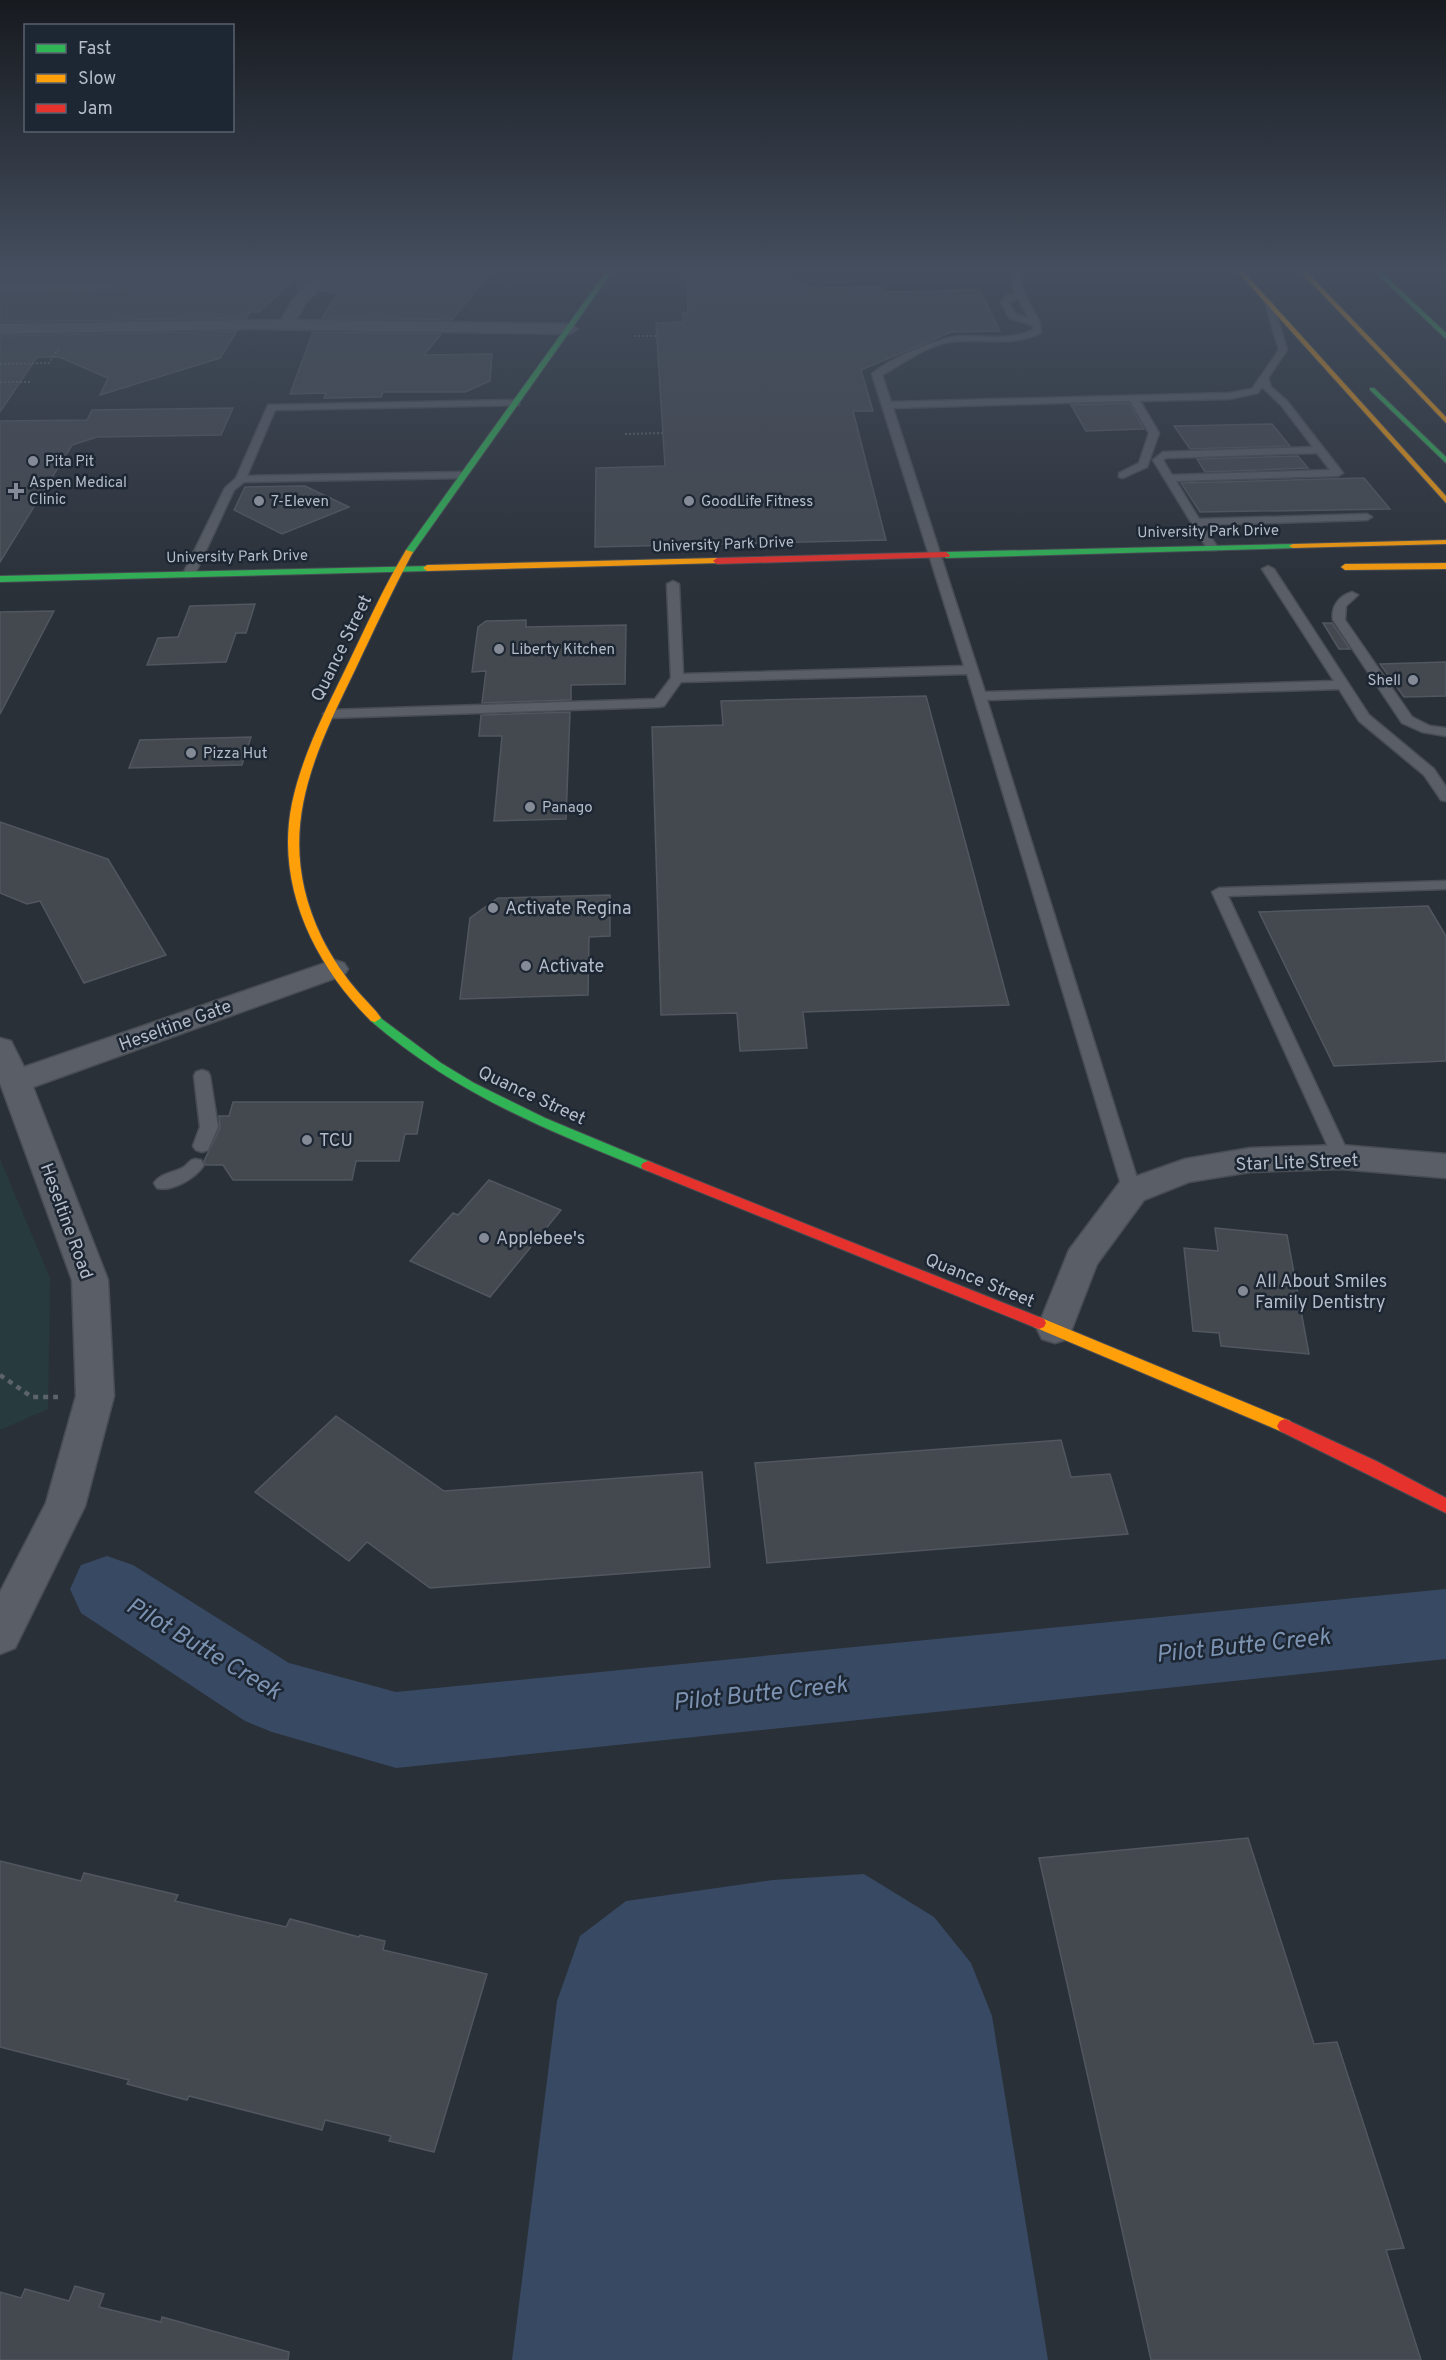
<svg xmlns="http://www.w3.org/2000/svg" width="1446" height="2360" font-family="Overpass,sans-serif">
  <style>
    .green { fill: #273a3e }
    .water { fill: #384963 }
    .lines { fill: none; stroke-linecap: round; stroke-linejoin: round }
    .river { fill: #384963; fill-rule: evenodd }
    .building { fill: #444950; stroke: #52575f; stroke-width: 1.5 }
    .lane-casing { stroke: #484c53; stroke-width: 3 }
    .street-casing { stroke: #484c53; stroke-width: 3 }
    .fast-casing { stroke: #484c53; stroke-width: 2 }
    .slow-casing { stroke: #484c53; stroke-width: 2 }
    .jam-casing { stroke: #484c53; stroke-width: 2 }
    .path-far1 { stroke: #5d636a; stroke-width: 2; stroke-dasharray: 2 2; stroke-linecap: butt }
    .path { stroke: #5d636a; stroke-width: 4.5; stroke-dasharray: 5 5; stroke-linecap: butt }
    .lane { fill: #5a5e66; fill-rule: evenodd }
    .street { fill: #5a5e66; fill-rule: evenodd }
    .fast { fill: #30b455; fill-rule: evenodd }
    .slow { fill: #ff9f0a; fill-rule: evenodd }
    .jam { fill: #e5322d; fill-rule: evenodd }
    .poi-dot { fill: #848b96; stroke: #1d2633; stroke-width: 2 }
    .labels { text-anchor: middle; stroke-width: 5; stroke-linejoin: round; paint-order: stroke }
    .far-poi-label { font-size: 15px; fill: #b4bcc9; stroke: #1d2633; text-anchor: start }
    .far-street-label { font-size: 15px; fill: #b4bcc9; stroke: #1d2633 }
    .street-label { font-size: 18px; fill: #b4bcc9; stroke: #1d2633 }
    .poi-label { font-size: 18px; fill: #b4bcc9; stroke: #1d2633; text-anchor: start }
    .near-water-label { font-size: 24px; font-style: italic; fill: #7c92b1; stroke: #1d2633 }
  </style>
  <rect width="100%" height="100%" fill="#2a3038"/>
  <polygon class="green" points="0,1159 50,1278 48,1409 0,1430"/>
  <polygon class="water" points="864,1874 934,1917 971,1963 992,2016 1048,2360 512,2360 557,2001 580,1936 626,1901 773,1880"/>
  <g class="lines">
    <polygon class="river" points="107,1556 133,1565 289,1663 396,1692 1446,1589 1446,1659 396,1768 272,1732 245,1721 81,1613 70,1589 81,1565"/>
  </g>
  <g class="building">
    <polygon points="0,269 129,269 116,279 0,280"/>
    <polygon points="152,269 321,269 300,289 298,289 298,276 259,312 250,312 246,318 0,322 0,294 121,291 127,290"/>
    <polygon points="341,269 493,269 452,320 322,318 339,292 321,291"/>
    <polygon points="703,269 782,269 785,280 814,288 881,287 883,292 980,290 1000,331 951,332 861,370 873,411 853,411 886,540 595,547 596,468 665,466 656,323 683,322 682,313 688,313 687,276 704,276"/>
    <polygon points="237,331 220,358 100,395 108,378 59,357 37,357 0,412 0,336"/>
    <polygon points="313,332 441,334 424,355 492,354 490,381 465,392 383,392 381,397 324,398 326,393 290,394"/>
    <polygon points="1129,403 1144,429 1086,431 1071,405"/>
    <polygon points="233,408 221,435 97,437 72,445 0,562 0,421 87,420 92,410"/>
    <polygon points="1272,424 1290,446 1190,449 1174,426"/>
    <polygon points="1298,456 1308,468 1205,472 1197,459"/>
    <polygon points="1364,478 1390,509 1200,512 1181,483"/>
    <polygon points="305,486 349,507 282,534 234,510 245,487"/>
    <polygon points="255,604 246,633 236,633 226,662 147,665 158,638 178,637 190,606"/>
    <polygon points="54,611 0,714 0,612"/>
    <polygon points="526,620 526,627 626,625 625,684 571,685 571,700 482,703 486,671 472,672 478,627 486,621"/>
    <polygon points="1323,623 1332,623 1350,649 1339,649"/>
    <polygon points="1446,662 1446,696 1404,697 1380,664"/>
    <polygon points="926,696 1009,1005 803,1012 807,1048 740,1051 737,1013 661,1015 652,727 723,725 721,701"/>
    <polygon points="570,712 566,819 494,821 502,736 479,736 481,715"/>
    <polygon points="251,737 242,765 129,768 140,740"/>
    <polygon points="0,822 108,859 166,955 84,983 40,901 27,904 0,893"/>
    <polygon points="610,895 610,936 589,937 588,995 460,999 470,918 498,898"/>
    <polygon points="1428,906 1446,936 1446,1061 1334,1066 1259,912"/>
    <polygon points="233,1102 423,1102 417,1134 405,1134 399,1161 356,1161 352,1180 233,1180 223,1165 206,1165 204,1161 220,1128 219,1116 229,1116"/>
    <polygon points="489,1180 561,1210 490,1297 410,1261 453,1213 458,1215"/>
    <polygon points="1215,1228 1287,1235 1309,1354 1221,1346 1219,1333 1193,1331 1184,1248 1218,1251"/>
    <polygon points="336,1416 444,1491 702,1472 710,1567 430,1588 367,1542 349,1561 255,1492"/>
    <polygon points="1061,1440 1071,1477 1110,1474 1128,1534 767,1563 755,1463"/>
    <polygon points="1248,1838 1314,2044 1337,2042 1404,2248 1386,2250 1421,2360 1151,2360 1039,1858"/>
    <polygon points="0,1861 81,1881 84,1873 178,1895 175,1901 286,1927 290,1919 359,1937 360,1935 385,1941 383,1950 487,1974 434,2152 389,2141 391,2136 325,2120 322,2130 189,2096 187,2100 127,2084 129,2080 0,2047"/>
    <polygon points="75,2286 104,2294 99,2307 161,2322 162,2317 289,2352 288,2360 0,2360 0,2292 21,2298 25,2289 69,2301"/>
  </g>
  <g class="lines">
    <g class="lane-casing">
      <g id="lane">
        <path d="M1008,269H1016L1022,279L1020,285L1040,323L1041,333C1010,348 981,337 949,342C926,346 902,364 882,375L891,402L1229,393L1252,389L1279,350L1265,303L1269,300L1273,303L1287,350L1268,378L1271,387L1287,401L1343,473L1338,476L1176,481L1199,519L1367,514L1372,517L1367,520L1203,525L1218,548L1216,550H1208L1153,460L1163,452L1313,447L1281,405L1262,387L1258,393L1229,399L1140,401L1159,433L1147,467L1123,478L1119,477V473L1139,463L1149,433L1130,401L893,408L985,692L1334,681L1262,569L1268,566L1274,569L1369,715L1434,769L1446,787V801L1441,800L1424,775L1359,721L1339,689L987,700L1141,1191L1138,1196L1132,1198L1126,1196L1123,1191L967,674L681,682L664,706L659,707L329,718L323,714L329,710L655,699L671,678L667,584L673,581L679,584L683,674L964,666L872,374C887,360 940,337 961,336C986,336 1010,341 1033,330L1032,325L1009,318L1001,302L1006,296L1016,293L1012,285L1014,279ZM1018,298L1029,318L1015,314L1009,302ZM1317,453L1330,470L1172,475L1163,460L1166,458Z"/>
        <polygon points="516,400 519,401 519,405 275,410 247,476 461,472 466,475 461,478 244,482 234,490 195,574 189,577 183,574 225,488 236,478 268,405"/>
        <path d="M1352,592L1358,595L1346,606L1345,620L1412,717L1430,726L1446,728V736L1422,732L1402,723L1333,620C1331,606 1339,596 1352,592Z"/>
        <polygon points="1446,881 1446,889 1228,896 1350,1157 1347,1162 1341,1163 1335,1162 1212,892 1219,888"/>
        <polygon points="202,1070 208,1072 210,1076 218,1127 208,1150 202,1152 196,1150 193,1146 200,1127 194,1076 196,1072"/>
        <path d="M195,1159L201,1160L204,1165C196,1178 172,1192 157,1188L154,1183C160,1173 174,1173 184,1167C189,1163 189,1160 195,1159Z"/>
      </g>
    </g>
    <g class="street-casing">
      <g id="street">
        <polygon points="133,269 150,269 126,288 121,289 0,292 0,282 117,281"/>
        <polygon points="324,269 339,269 305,304 296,320 570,324 578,329 570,334 249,329 0,334 0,324 281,320 293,299"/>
        <polygon points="334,960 344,963 348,969 344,975 33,1087 108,1280 114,1396 85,1506 15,1648 0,1654 0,1592 46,1503 76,1396 72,1280 0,1083 0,1038 11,1041 24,1067"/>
        <polygon points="1341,1145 1446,1154 1446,1178 1341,1169 1250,1172 1189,1182 1144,1200 1097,1264 1068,1339 1055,1343 1042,1339 1037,1329 1069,1250 1120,1182 1185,1159 1250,1148"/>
      </g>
    </g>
    <g class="fast-casing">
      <g id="fast">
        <polygon points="608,269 614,269 412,554 406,554 406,550"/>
        <polygon points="1372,269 1378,269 1446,333 1446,339"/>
        <polygon points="1370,388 1374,388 1446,457 1446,463 1370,390"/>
        <polygon points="1293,544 1297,546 1296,548 946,558 942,555 946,552"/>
        <polygon points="430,566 430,570 427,571 0,582 0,576"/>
        <path d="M375,1014L441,1063L474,1083L545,1118L653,1163L655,1166L648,1171L643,1169C542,1128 455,1093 371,1021L369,1018L371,1015Z"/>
      </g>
    </g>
    <g class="slow-casing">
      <g id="slow">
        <polygon points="1235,269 1241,269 1446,496 1446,503"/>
        <polygon points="1298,269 1304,269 1446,417 1446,423"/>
        <polygon points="1446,540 1446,544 1293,548 1289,546 1293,544"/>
        <path d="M406,550L413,552C392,591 374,630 355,670C310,762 274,838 322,938C332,958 345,977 360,994C367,1002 375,1009 381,1018L375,1022L371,1021C314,964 275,885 292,803C302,756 325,711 346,668C365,629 383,588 406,550Z"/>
        <polygon points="717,558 721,561 720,563 427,571 423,568 427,565"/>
        <polygon points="1446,563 1446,569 1345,570 1341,567 1345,564"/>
        <polygon points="1039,1317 1290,1421 1293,1426 1290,1431 1285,1433 1280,1431 1034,1327 1032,1323 1034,1319"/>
      </g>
    </g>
    <g class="jam-casing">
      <g id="jam">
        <polygon points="946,552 950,555 949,557 717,564 713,561 717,558"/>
        <polygon points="648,1161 1044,1319 1046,1323 1044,1327 1039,1329 1034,1327 643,1169 641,1166 643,1163"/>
        <polygon points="1285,1419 1376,1461 1446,1498 1446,1513 1280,1431 1277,1426 1280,1421"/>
      </g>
    </g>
    <g class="path-far1">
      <polyline points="801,285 813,279"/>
      <polyline points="634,336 656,336"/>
      <polyline points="0,364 49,363 59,348"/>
      <polyline points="0,382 31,382"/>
      <polyline points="625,434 662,433"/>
    </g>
    <polyline class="path" points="0,1375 32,1397 58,1397"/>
    <use href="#lane" class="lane"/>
    <use href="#street" class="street"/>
    <use href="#fast" class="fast"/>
    <use href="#slow" class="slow"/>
    <use href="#jam" class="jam"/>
  </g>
  <linearGradient id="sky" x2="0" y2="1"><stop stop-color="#171a1f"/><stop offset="0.45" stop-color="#444e5e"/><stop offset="1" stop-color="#444e5e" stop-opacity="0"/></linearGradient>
  <rect width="1446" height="599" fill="url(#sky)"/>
  <g class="poi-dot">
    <circle cx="33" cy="461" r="6"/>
    <path d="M13 482h6v6h6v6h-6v6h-6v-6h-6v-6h6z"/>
    <circle cx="259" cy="501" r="6"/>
    <circle cx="689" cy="501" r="6"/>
    <circle cx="499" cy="649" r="6"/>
    <circle cx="1413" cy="680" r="6"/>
    <circle cx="191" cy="753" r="6"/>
    <circle cx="530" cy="807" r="6"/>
    <circle cx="493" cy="908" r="6"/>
    <circle cx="526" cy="966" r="6"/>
    <circle cx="307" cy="1140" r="6"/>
    <circle cx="484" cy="1238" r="6"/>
    <circle cx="1243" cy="1291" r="6"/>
  </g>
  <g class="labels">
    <g class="far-poi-label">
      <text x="45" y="466">Pita Pit</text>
      <text x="29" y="487">Aspen Medical<tspan x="29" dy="17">Clinic</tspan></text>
      <text x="271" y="506">7-Eleven</text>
      <text x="701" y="506">GoodLife Fitness</text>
      <text x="511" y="654">Liberty Kitchen</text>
      <text x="1401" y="685" text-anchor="end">Shell</text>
      <text x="203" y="758">Pizza Hut</text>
      <text x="542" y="812">Panago</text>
    </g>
    <g class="far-street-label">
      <text transform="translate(1208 531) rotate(-1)" y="5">University Park Drive</text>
      <text transform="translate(723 544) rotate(-2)" y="5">University Park Drive</text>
      <text transform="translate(237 556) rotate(-1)" y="5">University Park Drive</text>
    </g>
    <g class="street-label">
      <text transform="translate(341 648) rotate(-64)" y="6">Quance Street</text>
      <text transform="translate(175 1025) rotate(-20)" y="6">Heseltine Gate</text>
      <text transform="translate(532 1095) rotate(25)" y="6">Quance Street</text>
      <text transform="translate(1297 1162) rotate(-2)" y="6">Star Lite Street</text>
      <text transform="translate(67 1221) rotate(70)" y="6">Heseltine Road</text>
      <text transform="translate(980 1280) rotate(22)" y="6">Quance Street</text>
    </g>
    <g class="poi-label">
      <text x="505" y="914">Activate Regina</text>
      <text x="538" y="972">Activate</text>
      <text x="319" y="1146">TCU</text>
      <text x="496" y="1244">Applebee's</text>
      <text x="1255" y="1287">All About Smiles<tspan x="1255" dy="21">Family Dentistry</tspan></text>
    </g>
    <g class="near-water-label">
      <text transform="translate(1243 1645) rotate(-6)" y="8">Pilot Butte Creek</text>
      <text transform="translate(204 1648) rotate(31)" y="8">Pilot Butte Creek</text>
      <text transform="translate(760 1693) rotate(-6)" y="8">Pilot Butte Creek</text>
    </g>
  </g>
  <rect x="24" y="24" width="210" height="108" fill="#1d2633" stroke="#59626f" stroke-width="1.5"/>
  <rect x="36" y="44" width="30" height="9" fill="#30b455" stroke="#59626f" stroke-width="1.5"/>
  <text x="78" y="54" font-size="18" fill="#b4bcc9">Fast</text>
  <rect x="36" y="74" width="30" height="9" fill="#ff9f0a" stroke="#59626f" stroke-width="1.5"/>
  <text x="78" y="84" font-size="18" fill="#b4bcc9">Slow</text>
  <rect x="36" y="104" width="30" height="9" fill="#e5322d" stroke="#59626f" stroke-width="1.5"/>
  <text x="78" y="114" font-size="18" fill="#b4bcc9">Jam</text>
</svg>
